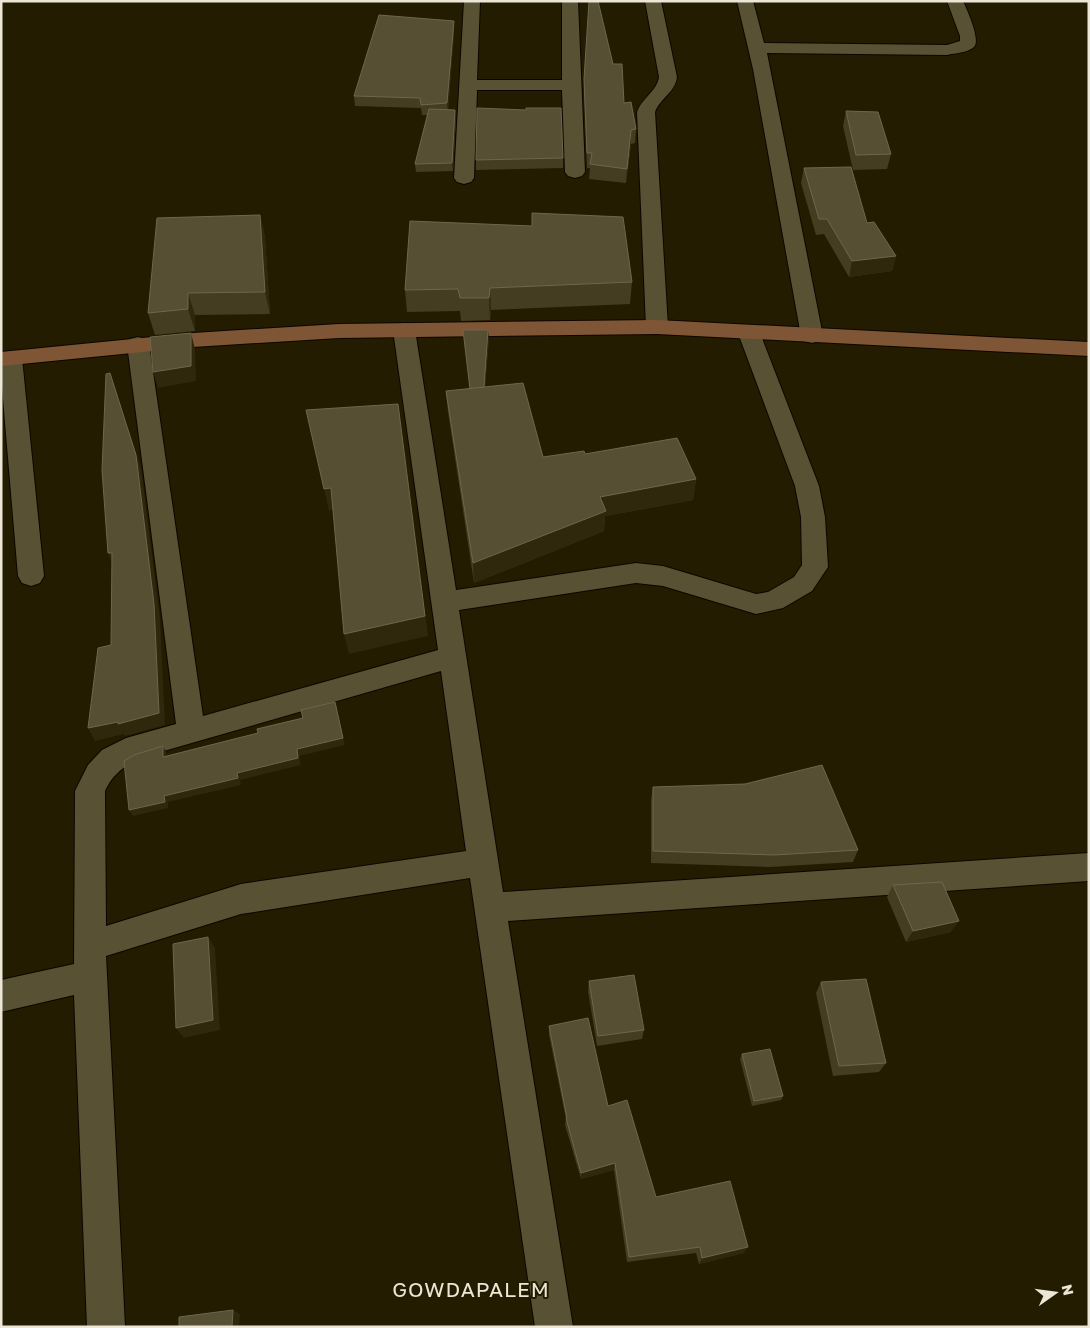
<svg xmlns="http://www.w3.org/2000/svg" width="1090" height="1328" font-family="'Golos Text',sans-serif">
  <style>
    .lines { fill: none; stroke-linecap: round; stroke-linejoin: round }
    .minor-casing { stroke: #0d0600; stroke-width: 2 }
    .secondary-casing { stroke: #0d0600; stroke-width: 2 }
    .minor { fill: #595134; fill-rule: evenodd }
    .secondary { fill: #7f5635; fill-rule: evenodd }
    .wall { fill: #443d21 }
    .shaded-wall { fill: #2f280c }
    .building { fill: #564f34; stroke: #6d674e }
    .labels { text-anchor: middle; stroke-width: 4; stroke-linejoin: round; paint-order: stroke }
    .near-quarter-label { font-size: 21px; letter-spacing: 1px; fill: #ebe6d6; stroke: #231c01 }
  </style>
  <rect width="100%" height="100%" fill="#231c01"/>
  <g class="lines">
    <g class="minor-casing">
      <g id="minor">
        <polygon points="464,1 480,1 477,80 562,80 562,1 578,1 585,172 582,176 575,178 568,176 565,172 562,90 477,90 474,178 471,182 464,184 457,182 454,178"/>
        <path d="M645,1H661L677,77C675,93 660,98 655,112L668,327L665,332L657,334L649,332L646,327L637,112C642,98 657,91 659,77Z"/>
        <path d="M737,1H753L764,43L947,45L960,41V36L947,1H963C967,10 981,40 974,47C967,53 955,53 947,55L767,53L823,336L820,341L812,343L804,341L801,336L753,69Z"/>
        <path d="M404,323L412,325L415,330L456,590L636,563L663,566L756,594L768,592L794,577L802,565L801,517L795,486L738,333L741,328L749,326L757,328L760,333L819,486L825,517L828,567L812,591L783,608L756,614L663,586L636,583L459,610L503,892L1089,853V881L508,921L573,1327H535L470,878L241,914L106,956L125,1327H87L74,995L1,1012V980L74,964L75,791L88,765L102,750L126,738L176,724L127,344L130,339L138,337L146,339L149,344L203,716L438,650L393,330L396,325ZM441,671L466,851L241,884L106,926L105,791C113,773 126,765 143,757Z"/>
        <polygon points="11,351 19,353 22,358 44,576 40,583 31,586 22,583 18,576 1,375 1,356 3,353"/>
      </g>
    </g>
    <g class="secondary-casing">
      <polygon id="secondary" points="657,320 1089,342 1089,356 657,334 339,338 193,347 1,366 1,352 193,333 339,324"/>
    </g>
    <use href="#minor" class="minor"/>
    <use href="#secondary" class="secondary"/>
  </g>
  <g class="wall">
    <polygon points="454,21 454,32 448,110 456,117 453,171 416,172 415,164 427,115 422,115 421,108 355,106 354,96"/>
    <polygon points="613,64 624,103 636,129 635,143 631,144 626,183 589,179 590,168 587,168 584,93 584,79"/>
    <polygon points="526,110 563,158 563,168 476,170 476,160"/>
    <polygon points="846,111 891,154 887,169 853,170 843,126"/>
    <polygon points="804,168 867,223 896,256 892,271 849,277 824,234 816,235 801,183"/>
    <polygon points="260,215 265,237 270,314 195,315 195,331 155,335 148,313"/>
    <polygon points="632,282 630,304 491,310 490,320 461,321 460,311 407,312 405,290"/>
    <polygon points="463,330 489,338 485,387 543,457 585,454 696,479 693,500 605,516 604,531 474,583 448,412 446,391 470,389"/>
    <polygon points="653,787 858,850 853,862 770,867 651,863 651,800"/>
    <polygon points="893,885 951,932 906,942 887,897"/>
    <polygon points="589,981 644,1030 642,1039 597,1046 588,991"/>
    <polygon points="821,982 886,1063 879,1072 833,1076 816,993"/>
    <polygon points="549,1026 608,1106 656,1197 744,1253 699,1264 696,1253 627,1262 614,1170 581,1179 565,1125 566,1119 549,1035"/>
    <polygon points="742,1054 783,1096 781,1100 752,1106 740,1059"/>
  </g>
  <g class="shaded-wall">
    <polygon points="454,21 454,32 448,114 447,103"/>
    <polygon points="455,110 456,117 453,171 452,163"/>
    <polygon points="631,130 631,144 626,183 627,169"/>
    <polygon points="260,215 265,237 270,314 265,292"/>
    <polygon points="896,256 892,271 849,277 852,261"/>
    <polygon points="490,288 491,310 490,320 489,298"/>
    <polygon points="188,293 195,315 195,331 188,309"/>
    <polygon points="488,330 489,338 484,397 484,390"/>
    <polygon points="191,333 195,349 196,381 158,388 153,372"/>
    <polygon points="110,373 115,388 141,469 160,618 165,725 125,736 124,734 95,741 88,728 154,604"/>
    <polygon points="398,404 428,636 349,654 344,634"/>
    <polygon points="696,479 693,500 605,516 604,531 474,583 473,563 600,497"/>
    <polygon points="331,488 335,509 329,511 324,489"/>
    <polygon points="108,553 112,553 114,567"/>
    <polygon points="335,702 345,745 299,756 301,765 240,780 241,785 168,802 168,808 133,816 129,810 164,796 237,773 297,749"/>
    <polygon points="163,746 166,752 166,764 163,757"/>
    <polygon points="959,921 951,932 906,942 913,931"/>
    <polygon points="208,937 215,948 220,1030 184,1038 176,1028"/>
    <polygon points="615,1163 614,1170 581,1179 581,1173"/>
    <polygon points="748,1247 744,1253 699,1264 702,1258"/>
    <polygon points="233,1310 240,1314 239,1327 232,1327"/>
  </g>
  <g class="building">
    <polygon points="589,1 598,1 613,64 622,64 624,103 631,102 636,129 631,130 627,169 590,164 592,153 587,153 584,79"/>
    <polygon points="379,15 454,21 447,103 421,105 420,98 354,96"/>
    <polygon points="477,108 526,110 526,108 561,108 563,158 476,160"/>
    <polygon points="429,109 455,110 452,163 415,164"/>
    <polygon points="846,111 878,112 891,154 856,155"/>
    <polygon points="851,167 867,223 874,222 896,256 852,261 827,219 819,219 804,168"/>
    <polygon points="532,213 623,217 632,282 490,288 489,298 460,298 458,289 405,290 410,221 532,226"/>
    <polygon points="260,215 265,292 188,293 188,309 148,313 157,218"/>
    <polygon points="463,330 488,330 484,387 470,389"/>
    <polygon points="191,333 191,366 153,372 150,337"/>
    <polygon points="110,373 136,455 154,604 159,713 118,724 118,722 88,728 98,648 111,645 112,553 108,553 102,470 106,374"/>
    <polygon points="523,383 543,457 584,451 585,454 677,438 696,479 600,497 606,511 473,563 446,391"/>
    <polygon points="398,404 425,616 344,634 331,488 324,489 306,410"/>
    <polygon points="335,702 343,738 297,749 298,758 237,773 238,778 164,796 165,802 129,810 124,761 134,755 163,746 163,757 258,733 257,729 303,718 301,710"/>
    <polygon points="822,765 858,850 774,855 653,851 653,787 745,784"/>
    <polygon points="942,882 959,921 913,931 893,885"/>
    <polygon points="208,937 213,1020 176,1028 173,944"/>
    <polygon points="634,975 644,1030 598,1036 589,981"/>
    <polygon points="866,979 886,1063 839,1066 821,982"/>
    <polygon points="588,1018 608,1106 627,1100 656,1197 730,1181 748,1247 702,1258 700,1247 629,1257 615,1163 581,1173 566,1118 567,1118 549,1026"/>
    <polygon points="770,1049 783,1096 754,1101 742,1054"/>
    <polygon points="233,1310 232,1327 179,1327 179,1317"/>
  </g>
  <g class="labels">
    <g class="near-quarter-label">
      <text x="471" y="1297">GOWDAPALEM</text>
    </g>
  </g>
  <rect width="1090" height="1328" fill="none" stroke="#ebe6d6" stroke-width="5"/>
  <g transform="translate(1055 1293) rotate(76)" stroke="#231c01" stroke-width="4" paint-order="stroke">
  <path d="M0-4L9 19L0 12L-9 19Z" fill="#ebe6d6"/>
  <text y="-8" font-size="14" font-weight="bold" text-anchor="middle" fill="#ebe6d6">N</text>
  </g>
</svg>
